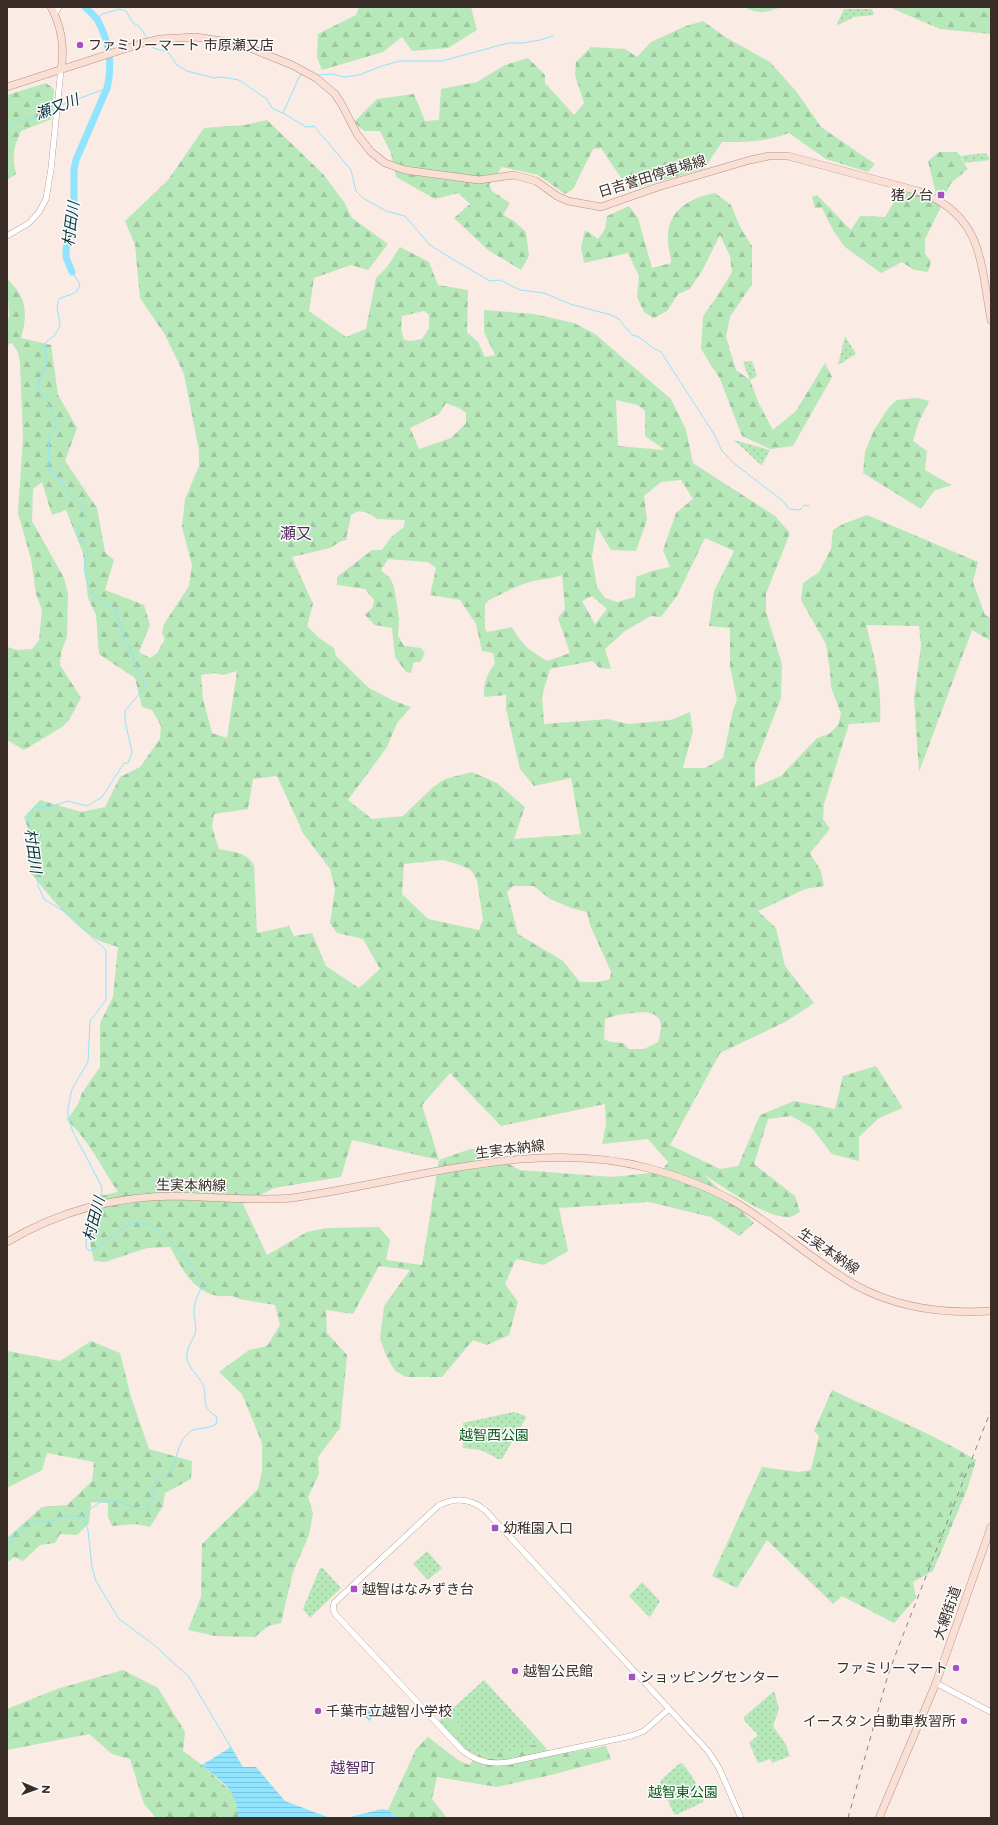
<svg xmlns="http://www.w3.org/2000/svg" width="998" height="1825" font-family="Montserrat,'Noto Sans JP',sans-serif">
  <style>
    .grass { fill: url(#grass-dots) }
    .forest { fill: url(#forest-firs); fill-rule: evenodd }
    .pitch { fill: #b7e8b9 }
    .water { fill: url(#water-rules) }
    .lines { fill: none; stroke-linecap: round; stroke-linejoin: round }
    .stream { stroke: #91e4fe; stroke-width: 1 }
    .river { stroke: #91e4fe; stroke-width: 7 }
    .minor-casing { stroke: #9c7b6d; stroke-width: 6 }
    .major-casing { stroke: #b59285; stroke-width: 8 }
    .minor { stroke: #fff; stroke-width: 5.5 }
    .major { stroke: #fadfd4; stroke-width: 7 }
    .rail { stroke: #90827c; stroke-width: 1; stroke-dasharray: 5 5; stroke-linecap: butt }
    .poi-dot { fill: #a551bf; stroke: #fcfcfc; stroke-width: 1.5 }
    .labels { text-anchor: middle; stroke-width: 3; stroke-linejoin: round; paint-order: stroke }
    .poi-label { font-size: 14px; fill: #3a2c26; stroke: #fcfcfc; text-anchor: start }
    .street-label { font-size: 14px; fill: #3a2c26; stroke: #fcfcfc }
    .park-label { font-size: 14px; fill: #0e5a1c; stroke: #fcfcfc }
    .water-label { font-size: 15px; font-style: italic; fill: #07303b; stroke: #fcfcfc }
    .neighbourhood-label { font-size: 15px; fill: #542c61; stroke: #fcfcfc }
    .quarter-label { font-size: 16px; fill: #542c61; stroke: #fcfcfc }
  </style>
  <defs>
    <pattern id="grass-dots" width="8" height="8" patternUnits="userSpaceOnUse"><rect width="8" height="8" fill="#b7e8b9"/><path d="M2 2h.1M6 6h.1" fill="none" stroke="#9ec79f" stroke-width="1.8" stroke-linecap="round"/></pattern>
    <pattern id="forest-firs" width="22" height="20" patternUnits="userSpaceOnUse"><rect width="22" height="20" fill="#b7e8b9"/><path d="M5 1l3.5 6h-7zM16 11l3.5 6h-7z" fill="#9ec79f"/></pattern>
    <pattern id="water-rules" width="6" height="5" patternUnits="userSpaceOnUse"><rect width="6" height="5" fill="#91e4fe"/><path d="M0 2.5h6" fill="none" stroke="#7ec4da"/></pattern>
  </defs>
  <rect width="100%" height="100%" fill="#faebe5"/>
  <g class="grass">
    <polygon points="844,9 872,9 874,15 854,17 838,25 837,24"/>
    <path d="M985,153L989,157V160C980,162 973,161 965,163L960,156Z"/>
    <polygon points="845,336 856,354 838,365"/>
    <polygon points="752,361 757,376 750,380 743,362"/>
    <polygon points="734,440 770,450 762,465 761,465"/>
    <polygon points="514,1412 526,1416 526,1418 502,1459 498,1459 481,1450 463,1448 463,1423"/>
    <polygon points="427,1551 442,1568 428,1580 413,1564"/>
    <polygon points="320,1568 323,1568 341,1588 310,1618 303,1609"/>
    <polygon points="642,1582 660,1601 650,1617 648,1616 629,1596"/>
    <polygon points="484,1680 546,1748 546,1751 486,1760 463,1748 438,1722"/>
    <polygon points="774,1691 779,1709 773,1726 785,1743 790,1756 772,1763 770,1759 758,1763 749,1743 758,1735 744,1720 744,1717"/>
    <polygon points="680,1763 682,1763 692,1776 704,1800 703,1802 676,1815 674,1814 660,1783 661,1780"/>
  </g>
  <g class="forest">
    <polygon points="359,7 471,7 477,30 448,48 412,51 402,37 383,52 322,70 317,57 318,34 356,15"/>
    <path d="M744,7H782C768,12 758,15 744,7Z"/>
    <polygon points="889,7 991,7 991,34 940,29"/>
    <path d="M703,21L725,37L770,62L796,91L821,127L875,164L868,172L826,159L789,133C764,142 748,142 722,142L704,169L637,188L627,187L601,148L593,149L573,189L565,194L538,175L502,167L489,185L492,191L510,203L503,215L514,221L526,232L529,256L521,270L488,250L454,218L470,204L458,193L435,199L396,177L391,153L380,131H364L354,122L377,99L414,94L425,121L439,120L441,89L477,82L505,65L528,58L545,75V83L574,115L584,103L575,75L576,62L591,47L625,49L637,57L651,42L686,26Z"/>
    <path d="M46,83L54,89L52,119L21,131C13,149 12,155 16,174L7,180V95Z"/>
    <path d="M267,120L323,174L344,202L352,218L388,244L368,270L351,265L314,278L309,311L346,337L366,329L376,278L387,267L400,247L429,262L438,285L468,290L467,332L478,342L485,357L495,355L484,332V310L534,314L574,323L595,334L671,399L686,430L693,463L775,516L790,533L766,594V612L782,664L781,698L755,765V787L781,776L817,738L829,734L838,725L841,714L831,687L830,671L826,644L801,600L803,583L819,572L831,549L833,530L843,524L867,515L978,562L973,582L985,615L991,618V641L972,630L919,772L914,698L921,646L919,626L866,625C875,657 882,689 880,722L849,724L824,804L823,819L830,829L810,853L821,871L824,886L805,889L758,911L776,928L785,966L814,1003L787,1021L720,1053L670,1145L720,1169L738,1166L760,1115L794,1101L835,1109L843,1076L876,1066L903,1108L879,1118L859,1137V1161L832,1154L811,1127L791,1116L768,1119L754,1164L795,1196L800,1212C796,1214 792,1217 789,1217C765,1218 724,1187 703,1174L754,1223L739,1236L711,1217L649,1202L559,1208L568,1251L544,1265L516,1259L505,1284L518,1302L509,1335L487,1345L473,1340L442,1377H406L395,1371L386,1355L380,1339L384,1306L410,1270L379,1266L353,1314L326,1310L327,1333L347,1355L340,1428L318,1457L319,1474L308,1497L313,1513L309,1535L293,1572L281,1623L268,1626L255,1637L215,1636L188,1630L201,1597L202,1544L258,1489L262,1471V1443L242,1394L219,1372L249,1350L267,1346L280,1325L275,1305L239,1299C232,1294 226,1297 218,1296C193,1292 181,1267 170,1247L147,1248L105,1262L94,1261L90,1243L95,1197L118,1192C102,1168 87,1138 67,1120L78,1104L82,1093L100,1067V1023L113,997L118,947C112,945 104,943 98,940C70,923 49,895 29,871L34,845L24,817L40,800L81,812L105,807L120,777L140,767L160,739L161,726L152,710L142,707L135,678L99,654L96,615L88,598L83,553L66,510L52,515L42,482L33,489L32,521L64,578L68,594L67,637L61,652L60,665L81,698L69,720L62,727L24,750L7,740L8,674L7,672V647L18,650L32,649L39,640L42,610L36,594L31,559L18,513L23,436L20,363L18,352L12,343L7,345V324L9,316L7,279C27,297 28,313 21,338L51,345L58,395L77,428L65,461L97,508L105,552L114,560L105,590L144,605L150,625L139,652L150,658L157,653L165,639L162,633L164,624L189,586L192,565L182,527L185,499L199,466V451L184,374L165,335L140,298L135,245L125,221L168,180L204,128L245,125ZM424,311L429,315V328L422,339L411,341L404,340L401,329L402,316ZM616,400L638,405L645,411V436L665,450L618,446ZM446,403L459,408L466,413V423L451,438L419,449L410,428L439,414ZM681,480L693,499L676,513L663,550L670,567L652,571L636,577L635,597L617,602L605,598L597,587L592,557L597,527L611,550L636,551L647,520L644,496L661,482ZM359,511L368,513L377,519L405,520L404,527L391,537L382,550H372L337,577V585L365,589L374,600L373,607L365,615L375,625L392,628L395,657L406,672L411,673L414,662H420L425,653L421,648L404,646L398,636L399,618L394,587L390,578L381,570L388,559L428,562L436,568L430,595L460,600L476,624L482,651L493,653L495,663C487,674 483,684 484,697L506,695V709L520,769L534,786L571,778L581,834L514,839L525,807L497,783L472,772L445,779L432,788L403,816L372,819L348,800L387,747L397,723L411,707L392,700L369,688L336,656L334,648L319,638L307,626L313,604L292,557L330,548L341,541L346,540L351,515ZM705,538L734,551L714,591L709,626L730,628V667L737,700L733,710L723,758L705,768H683L693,731L690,712L671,720L628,724L608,719L544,724L542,696L550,669L593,661L599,668L611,669L605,649L625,631L651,616L661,617L677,596ZM562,575L565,609L558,618L570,653L547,661C529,650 522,645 512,627L487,632L485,629V604L489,600C503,593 518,585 533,581C543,579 553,579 562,575ZM592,596L607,609L595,624L582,601ZM237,671L227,738L212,733L203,699L201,675L214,673L223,675ZM277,776L303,833L330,869L335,889L330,923L337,933L363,939L380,969L359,988L326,966L312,933L294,936L289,926L257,933L254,865C246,852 234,852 219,849L212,827L214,814L248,809L253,779ZM443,860L460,865L471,870L477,880L483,920L479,930L428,919L402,894L404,864ZM513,886H534L550,899L571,908L587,912L590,925L611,972L610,979L598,982H580L563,961L518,934L507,892ZM642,1012C664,1013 663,1025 658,1042L644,1049H629L623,1043L611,1042L604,1039L605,1019L617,1015ZM450,1073L501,1126L605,1104L606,1124L602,1144L648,1139L668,1162L658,1176L660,1172L612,1177L520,1170L481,1149H470L439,1160L422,1105ZM352,1140L439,1160L422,1265L386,1260L390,1240L379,1227L326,1228L307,1232L267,1255L243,1204L274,1188L341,1177Z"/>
    <polygon points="939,152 957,152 968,169 951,183 945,195 936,194 928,161"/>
    <polygon points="902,189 942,205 925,239 925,254 931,261 928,272 914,270 902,262 881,273 845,247 834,232 822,208 815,208 812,197 817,195 851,230 860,216 885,217"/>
    <path d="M715,193L731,205L740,227L752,246V284L730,317L726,337L736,370L750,380L759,404L773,430L796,411L825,363L832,377L793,446L770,449L742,436L720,379L701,349L703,316L718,295L732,272L730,256L720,235L702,271L690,289L678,294L667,311L654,318L644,312L637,297L639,276L628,253L584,263L581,248L585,230L598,239L605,229L607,216L629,206L638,218L652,268L671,263C671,256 668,248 668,241C666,211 689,198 715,193Z"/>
    <polygon points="918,398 929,401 918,424 913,441 927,451 925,470 951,485 934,491 921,509 863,473 865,452 874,430 889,407 897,400"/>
    <polygon points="91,1341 120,1353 131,1397 149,1449 192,1461 191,1479 165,1493 163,1506 150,1527 136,1524 112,1526 108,1517 108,1503 91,1502 89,1523 77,1535 60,1534 55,1543 40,1545 23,1561 14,1557 7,1563 7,1538 42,1507 67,1505 92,1481 94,1462 47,1453 42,1470 7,1488 7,1351 60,1361"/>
    <path d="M832,1390C880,1413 930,1432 976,1460L968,1487L933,1571L913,1582L916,1598L894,1623L842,1596L833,1604L767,1540L737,1588L712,1576L762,1467L798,1472L811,1470L819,1436L814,1431Z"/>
    <polygon points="123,1670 158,1688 185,1732 183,1751 202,1765 234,1794 238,1806 238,1818 156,1818 144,1804 130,1759 112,1754 89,1734 7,1750 7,1709 57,1689"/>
    <polygon points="428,1737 458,1760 469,1765 481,1752 493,1754 538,1744 555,1755 606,1746 611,1759 551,1775 497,1787 437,1777 432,1799 447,1818 399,1818 388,1810 416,1749"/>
  </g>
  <polygon class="pitch" points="451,1713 465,1730 457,1738 442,1721"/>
  <g class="water">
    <polygon points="375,1704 381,1710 369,1721 364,1715"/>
    <path d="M231,1747L243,1767H256L285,1801L330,1818H238C238,1789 222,1783 202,1765Z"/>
    <polygon points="382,1809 388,1810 399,1818 346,1818"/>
  </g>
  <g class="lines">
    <g class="stream">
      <polyline points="97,20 102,14 120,9 126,11 133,23 139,26 148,39"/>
      <polyline points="152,45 153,48 168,52 177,65 187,71 214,78 221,77 239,80 267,99 272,108 283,113 306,127 314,126 351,170 356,191 363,198 386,211 405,216 430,245 454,260 490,281 500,280 520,290 544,293 570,304 611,315 619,319 632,335 639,337 653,348 661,352 714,434 722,451 736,465 783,501 789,509 800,510 804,505 809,506"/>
      <polyline points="318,75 332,74 344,77 359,75 382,66 400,61 442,61 508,43 523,43 540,40 553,36"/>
      <polyline points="59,106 107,88"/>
      <polyline points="283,113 300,75 303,75"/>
      <polyline points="7,127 16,122 35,118 54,109"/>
      <path d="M72,272L80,284C78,296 68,294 59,299L57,307L60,324L59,328L54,336L46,342L44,347L47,363L38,382L39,389L56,419V425L49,437L48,468L63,483L69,495L85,508V512L77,532L78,538L87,548L88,553L84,567L86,579L94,596L116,610L125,641L131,650L135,664L144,681V688L125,711V721L132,752L128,763H124L102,797L87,806L68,801L53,806L34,807L28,818L35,851L32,867L38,878V886L44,899L75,918L82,928L106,950V1000L90,1021L88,1062L72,1089L68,1108V1117L73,1132L101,1185L102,1189L100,1202"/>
      <polyline points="83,1516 88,1530 92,1567 96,1581 119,1619 153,1644 189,1677 236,1756"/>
      <path d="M7,1547L21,1530L30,1524L38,1521H53L63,1516H82L102,1500C132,1498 151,1532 156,1480L172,1471C177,1458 178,1439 191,1431C199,1427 206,1430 216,1424L217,1417C201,1406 207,1404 204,1388C201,1377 190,1371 187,1359C185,1351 192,1341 195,1334C197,1327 194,1319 194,1312C194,1302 199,1292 204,1283L200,1277C187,1261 155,1213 131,1224C116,1231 107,1244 89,1251L86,1247C86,1233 91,1221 98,1209"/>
    </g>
    <path class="river" d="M72,272L66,257V251L74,200V169L76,160L107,88C113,66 109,41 98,21C95,16 89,11 85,7"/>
    <g class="minor-casing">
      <g id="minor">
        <polyline points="55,14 59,7"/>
        <polyline points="7,236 29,223 39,212 46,199 51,169 61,69"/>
        <polyline points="936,1683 991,1712"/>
        <path d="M669,1709L644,1731L631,1736L509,1762C491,1765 476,1762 462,1750L336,1615L333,1609L334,1603L438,1506C454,1497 470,1498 485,1510L708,1751L719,1768L741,1818"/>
      </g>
    </g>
    <g class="major-casing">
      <g id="major">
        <path d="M51,7C62,28 65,47 61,69"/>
        <path d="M7,87L143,43L160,39L196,37L240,44L292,65L316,78L335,94L342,105L357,134L371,152L385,163L405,170L479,180L514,175L536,181L557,196L568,201L601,207L658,187L750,160L769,156H788L918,191C983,215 980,261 991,320"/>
        <path d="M7,1242C59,1211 115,1196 176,1196C215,1197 253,1201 292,1198C407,1182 533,1137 648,1168C678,1176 708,1187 735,1202C777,1227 814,1262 857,1286C898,1308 946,1314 991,1311"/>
        <polyline points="879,1818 936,1683 991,1527"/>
      </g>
    </g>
    <use href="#minor" class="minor"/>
    <use href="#major" class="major"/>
    <polyline class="rail" points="848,1818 888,1675 898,1648 991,1410"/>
  </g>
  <g class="poi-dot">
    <circle cx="80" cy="45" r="4"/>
    <rect x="937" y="191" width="8" height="8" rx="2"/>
    <rect x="491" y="1524" width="8" height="8" rx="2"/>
    <rect x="350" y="1585" width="8" height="8" rx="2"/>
    <circle cx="956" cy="1668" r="4"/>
    <circle cx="515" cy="1671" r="4"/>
    <rect x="628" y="1673" width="8" height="8" rx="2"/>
    <circle cx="318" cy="1711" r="4"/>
    <circle cx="964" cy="1721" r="4"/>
  </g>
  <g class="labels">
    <g class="poi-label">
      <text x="88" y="50">ファミリーマート 市原瀬又店</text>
      <text x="933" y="200" text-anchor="end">猪ノ台</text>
      <text x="503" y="1533">幼稚園入口</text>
      <text x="362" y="1594">越智はなみずき台</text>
      <text x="948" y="1673" text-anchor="end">ファミリーマート</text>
      <text x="523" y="1676">越智公民館</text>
      <text x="640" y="1682">ショッピングセンター</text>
      <text x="326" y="1716">千葉市立越智小学校</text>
      <text x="956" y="1726" text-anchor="end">イースタン自動車教習所</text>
    </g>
    <g class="street-label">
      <text transform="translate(652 176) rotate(-17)" y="5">日吉誉田停車場線</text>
      <text transform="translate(510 1149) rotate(-7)" y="5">生実本納線</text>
      <text transform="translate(191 1185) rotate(1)" y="5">生実本納線</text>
      <text transform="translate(829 1251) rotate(34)" y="5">生実本納線</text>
      <text transform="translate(947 1613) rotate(-71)" y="5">大網街道</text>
    </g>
    <g class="park-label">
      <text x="494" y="1440">越智西公園</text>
      <text x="683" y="1797">越智東公園</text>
    </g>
    <g class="water-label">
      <text transform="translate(57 107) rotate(-21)" y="5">瀬又川</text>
      <text transform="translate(71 224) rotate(-83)" y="5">村田川</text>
      <text transform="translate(33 851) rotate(82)" y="5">村田川</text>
      <text transform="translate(94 1219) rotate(-75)" y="5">村田川</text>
    </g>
    <g class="neighbourhood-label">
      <text x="353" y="1773">越智町</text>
    </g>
    <g class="quarter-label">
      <text x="296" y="539">瀬又</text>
    </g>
  </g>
  <rect width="998" height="1825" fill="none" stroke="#3a2c26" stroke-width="16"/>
  <g transform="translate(36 1789) rotate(92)" stroke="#fcfcfc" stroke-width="3" paint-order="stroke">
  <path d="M0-3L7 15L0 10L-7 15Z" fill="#3a2c26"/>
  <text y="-6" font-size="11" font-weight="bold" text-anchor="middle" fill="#3a2c26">N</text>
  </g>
</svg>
